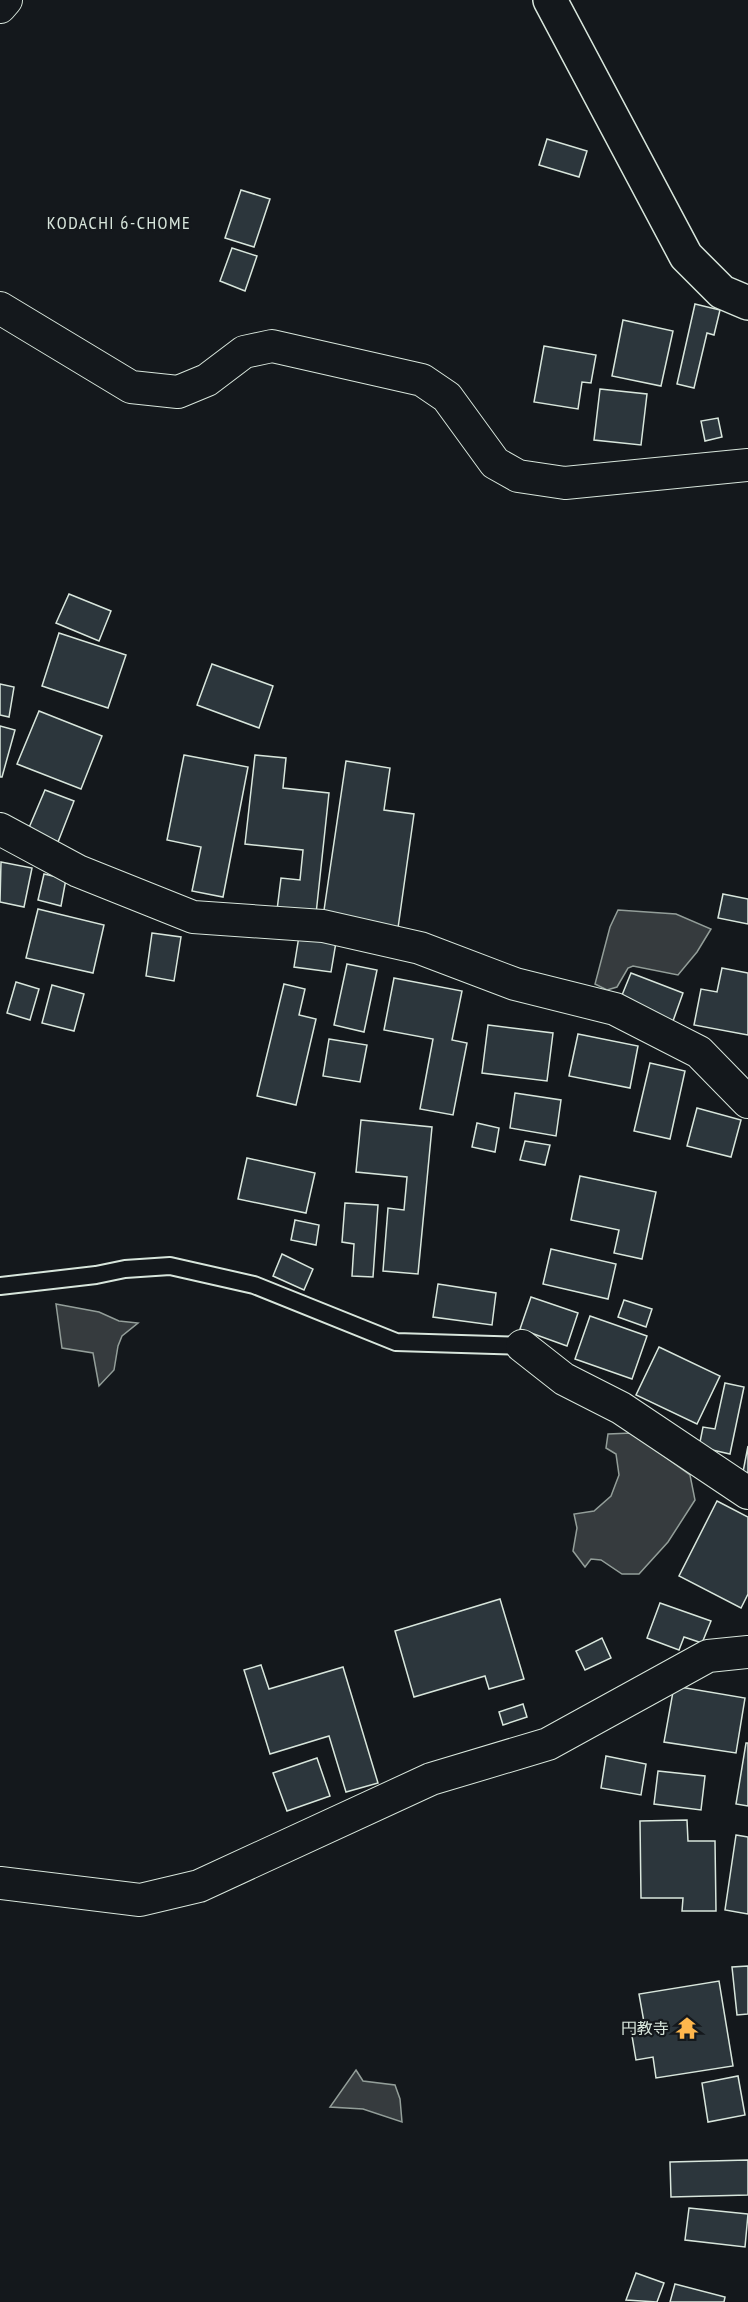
<svg xmlns="http://www.w3.org/2000/svg" width="748" height="2302" font-family="'PT Sans Narrow','Noto Sans JP',sans-serif">
  <style>
    .water { fill: #363b3e; stroke: #939e99; stroke-width: 1.5 }
    .building { fill: #2c363c; stroke: #d8e6dc; stroke-width: 1.5 }
    .lines { fill: none; stroke-linecap: round; stroke-linejoin: round }
    .lane-casing { stroke: #d8e6dc; stroke-width: 20 }
    .street-casing { stroke: #d8e6dc; stroke-width: 34 }
    .secondary-casing { stroke: #d8e6dc; stroke-width: 36 }
    .lane { stroke: #14181c; stroke-width: 16 }
    .street { stroke: #14181c; stroke-width: 32 }
    .secondary { stroke: #14181c; stroke-width: 33 }
    .labels { text-anchor: middle; stroke-width: 4.5; stroke-linejoin: round; paint-order: stroke }
    .poi-label { font-size: 16px; fill: #d8e6dc; stroke: #14181c; text-anchor: end }
    .neighbourhood-label { font-size: 18px; letter-spacing: 1.5px; fill: #d8e6dc; stroke: #14181c }
  </style>
  <rect width="100%" height="100%" fill="#14181c"/>
  <g class="water">
    <polygon points="618,910 676,914 711,929 697,952 678,975 633,966 628,968 617,987 607,990 595,984 610,927"/>
    <polygon points="56,1304 99,1312 119,1321 138,1323 122,1336 118,1346 114,1370 99,1386 93,1353 62,1348"/>
    <polygon points="632,1433 690,1475 695,1500 668,1542 639,1574 622,1574 601,1560 591,1559 585,1567 573,1551 577,1528 574,1514 594,1511 611,1496 619,1475 616,1454 606,1448 608,1434"/>
    <polygon points="356,2070 363,2081 395,2085 400,2099 402,2122 363,2109 330,2107"/>
  </g>
  <g class="building">
    <polygon points="547,139 587,151 579,177 539,165"/>
    <polygon points="241,190 270,199 254,247 225,238"/>
    <polygon points="232,248 257,256 245,291 220,281"/>
    <polygon points="695,304 720,310 714,335 707,333 694,388 677,384"/>
    <polygon points="623,320 673,331 661,386 612,376"/>
    <polygon points="544,346 596,355 591,383 582,382 578,409 534,402"/>
    <polygon points="600,389 647,394 641,445 594,440"/>
    <polygon points="718,418 722,437 705,441 701,421"/>
    <polygon points="69,594 111,611 99,641 56,623"/>
    <polygon points="59,633 126,655 108,708 42,686"/>
    <polygon points="212,664 273,686 259,728 197,705"/>
    <polygon points="0,684 14,687 9,717 0,715"/>
    <polygon points="39,711 102,736 81,789 17,764"/>
    <polygon points="0,726 15,730 2,777 0,777"/>
    <polygon points="184,755 248,767 223,897 192,891 201,847 167,840"/>
    <polygon points="255,755 286,758 283,788 329,793 316,914 277,910 281,878 300,880 303,850 245,844"/>
    <polygon points="346,761 390,768 384,810 414,814 398,928 323,917"/>
    <polygon points="45,790 74,801 58,842 28,830"/>
    <polygon points="1,862 32,868 24,907 0,902"/>
    <polygon points="44,874 66,879 61,906 38,900"/>
    <polygon points="723,894 748,899 748,924 718,918"/>
    <polygon points="38,909 104,925 93,973 26,958"/>
    <polygon points="152,933 181,937 174,981 146,976"/>
    <polygon points="299,936 336,942 331,972 294,967"/>
    <polygon points="347,964 377,970 364,1032 334,1025"/>
    <polygon points="722,968 748,973 748,1035 694,1025 701,989 717,992"/>
    <polygon points="631,973 683,993 673,1021 620,1000"/>
    <polygon points="394,978 462,991 452,1040 467,1043 453,1115 420,1109 433,1039 384,1030"/>
    <polygon points="16,982 39,989 30,1020 7,1013"/>
    <polygon points="284,984 305,989 299,1015 316,1019 296,1105 257,1096"/>
    <polygon points="52,985 84,994 74,1031 42,1023"/>
    <polygon points="488,1025 553,1033 547,1081 482,1073"/>
    <polygon points="578,1034 638,1046 630,1088 569,1076"/>
    <polygon points="329,1039 367,1045 360,1082 323,1076"/>
    <polygon points="650,1063 685,1071 670,1139 634,1131"/>
    <polygon points="515,1093 561,1100 556,1136 510,1128"/>
    <polygon points="697,1108 741,1120 731,1157 687,1146"/>
    <polygon points="361,1120 432,1127 418,1274 383,1271 388,1208 404,1210 407,1177 356,1172"/>
    <polygon points="477,1123 499,1128 495,1152 472,1147"/>
    <polygon points="525,1141 550,1145 545,1165 520,1160"/>
    <polygon points="247,1158 315,1173 306,1213 238,1199"/>
    <polygon points="580,1176 656,1192 642,1259 614,1253 619,1230 571,1220"/>
    <polygon points="345,1203 378,1205 373,1277 352,1276 354,1244 342,1242"/>
    <polygon points="295,1220 319,1225 316,1245 291,1240"/>
    <polygon points="551,1249 616,1264 608,1299 543,1284"/>
    <polygon points="282,1254 313,1269 304,1290 273,1276"/>
    <polygon points="438,1284 496,1293 492,1325 433,1317"/>
    <polygon points="531,1297 578,1313 567,1346 520,1329"/>
    <polygon points="624,1300 652,1309 646,1327 618,1317"/>
    <polygon points="590,1316 647,1336 632,1379 575,1359"/>
    <polygon points="659,1347 720,1376 697,1424 636,1395"/>
    <polygon points="725,1383 744,1387 730,1454 699,1447 703,1427 715,1429"/>
    <polygon points="748,1446 748,1473 743,1472"/>
    <polygon points="717,1501 748,1517 748,1594 741,1608 679,1576"/>
    <polygon points="500,1599 524,1679 489,1689 485,1676 414,1697 395,1631"/>
    <polygon points="660,1603 711,1621 702,1643 684,1637 679,1650 647,1638"/>
    <polygon points="602,1638 611,1658 585,1670 576,1651"/>
    <polygon points="261,1665 269,1689 343,1667 378,1783 346,1792 329,1736 270,1754 244,1670"/>
    <polygon points="674,1686 745,1698 736,1753 664,1742"/>
    <polygon points="523,1704 527,1717 503,1725 499,1712"/>
    <polygon points="746,1743 748,1743 748,1806 736,1804"/>
    <polygon points="606,1756 646,1764 641,1795 601,1788"/>
    <polygon points="317,1758 330,1796 287,1811 273,1773"/>
    <polygon points="658,1771 705,1776 701,1810 654,1804"/>
    <polygon points="687,1820 688,1841 715,1841 716,1911 682,1911 683,1898 641,1898 640,1821"/>
    <polygon points="736,1835 748,1837 748,1914 725,1910"/>
    <polygon points="748,1966 748,2014 737,2015 732,1967"/>
    <polygon points="719,1981 733,2066 656,2078 653,2057 636,2060 630,2024 644,2022 639,1994"/>
    <polygon points="738,2076 745,2115 708,2122 702,2083"/>
    <polygon points="748,2160 748,2195 671,2197 670,2162"/>
    <polygon points="689,2208 748,2214 745,2247 685,2240"/>
    <polygon points="636,2273 664,2283 657,2302 626,2300"/>
    <polygon points="675,2284 725,2297 724,2302 670,2302"/>
  </g>
  <g class="lines">
    <g class="lane-casing">
      <polyline id="lane" points="0,1286 96,1275 125,1269 170,1266 254,1285 396,1342 522,1346"/>
    </g>
    <g class="street-casing">
      <g id="street">
        <polyline points="0,7 6,0"/>
        <polyline points="0,308 131,387 178,392 207,380 244,352 272,346 422,380 447,397 495,463 518,476 565,483 748,465"/>
        <polyline points="0,829 78,871 193,917 323,926 420,948 515,984 615,1009 699,1052 748,1102"/>
        <polyline points="522,1346 564,1379 621,1408 748,1493"/>
        <polyline points="0,1883 140,1900 199,1886 431,1779 548,1744 708,1656 748,1652"/>
      </g>
    </g>
    <g class="secondary-casing">
      <polyline id="secondary" points="550,0 686,256 722,292 748,303"/>
    </g>
    <use href="#lane" class="lane"/>
    <use href="#street" class="street"/>
    <use href="#secondary" class="secondary"/>
  </g>
  <defs>
    <g id="temple-bare" transform="scale(1.8)"><path d="M0-6L5-2H3V0L6.5 2.5H4V6H1.5V3h-3V6H-4V2.5H-6.5L-3 0V-2H-5Z" fill="#ffb74d" stroke="#14181c" stroke-width="2.5" paint-order="stroke"/></g>
  </defs>
  <g fill-rule="evenodd">
    <use href="#temple-bare" x="687" y="2028"/>
  </g>
  <g class="labels">
    <g class="poi-label">
      <text x="669" y="2034">円教寺</text>
    </g>
    <g class="neighbourhood-label">
      <text x="119" y="229">KODACHI 6-CHOME</text>
    </g>
  </g>
</svg>
